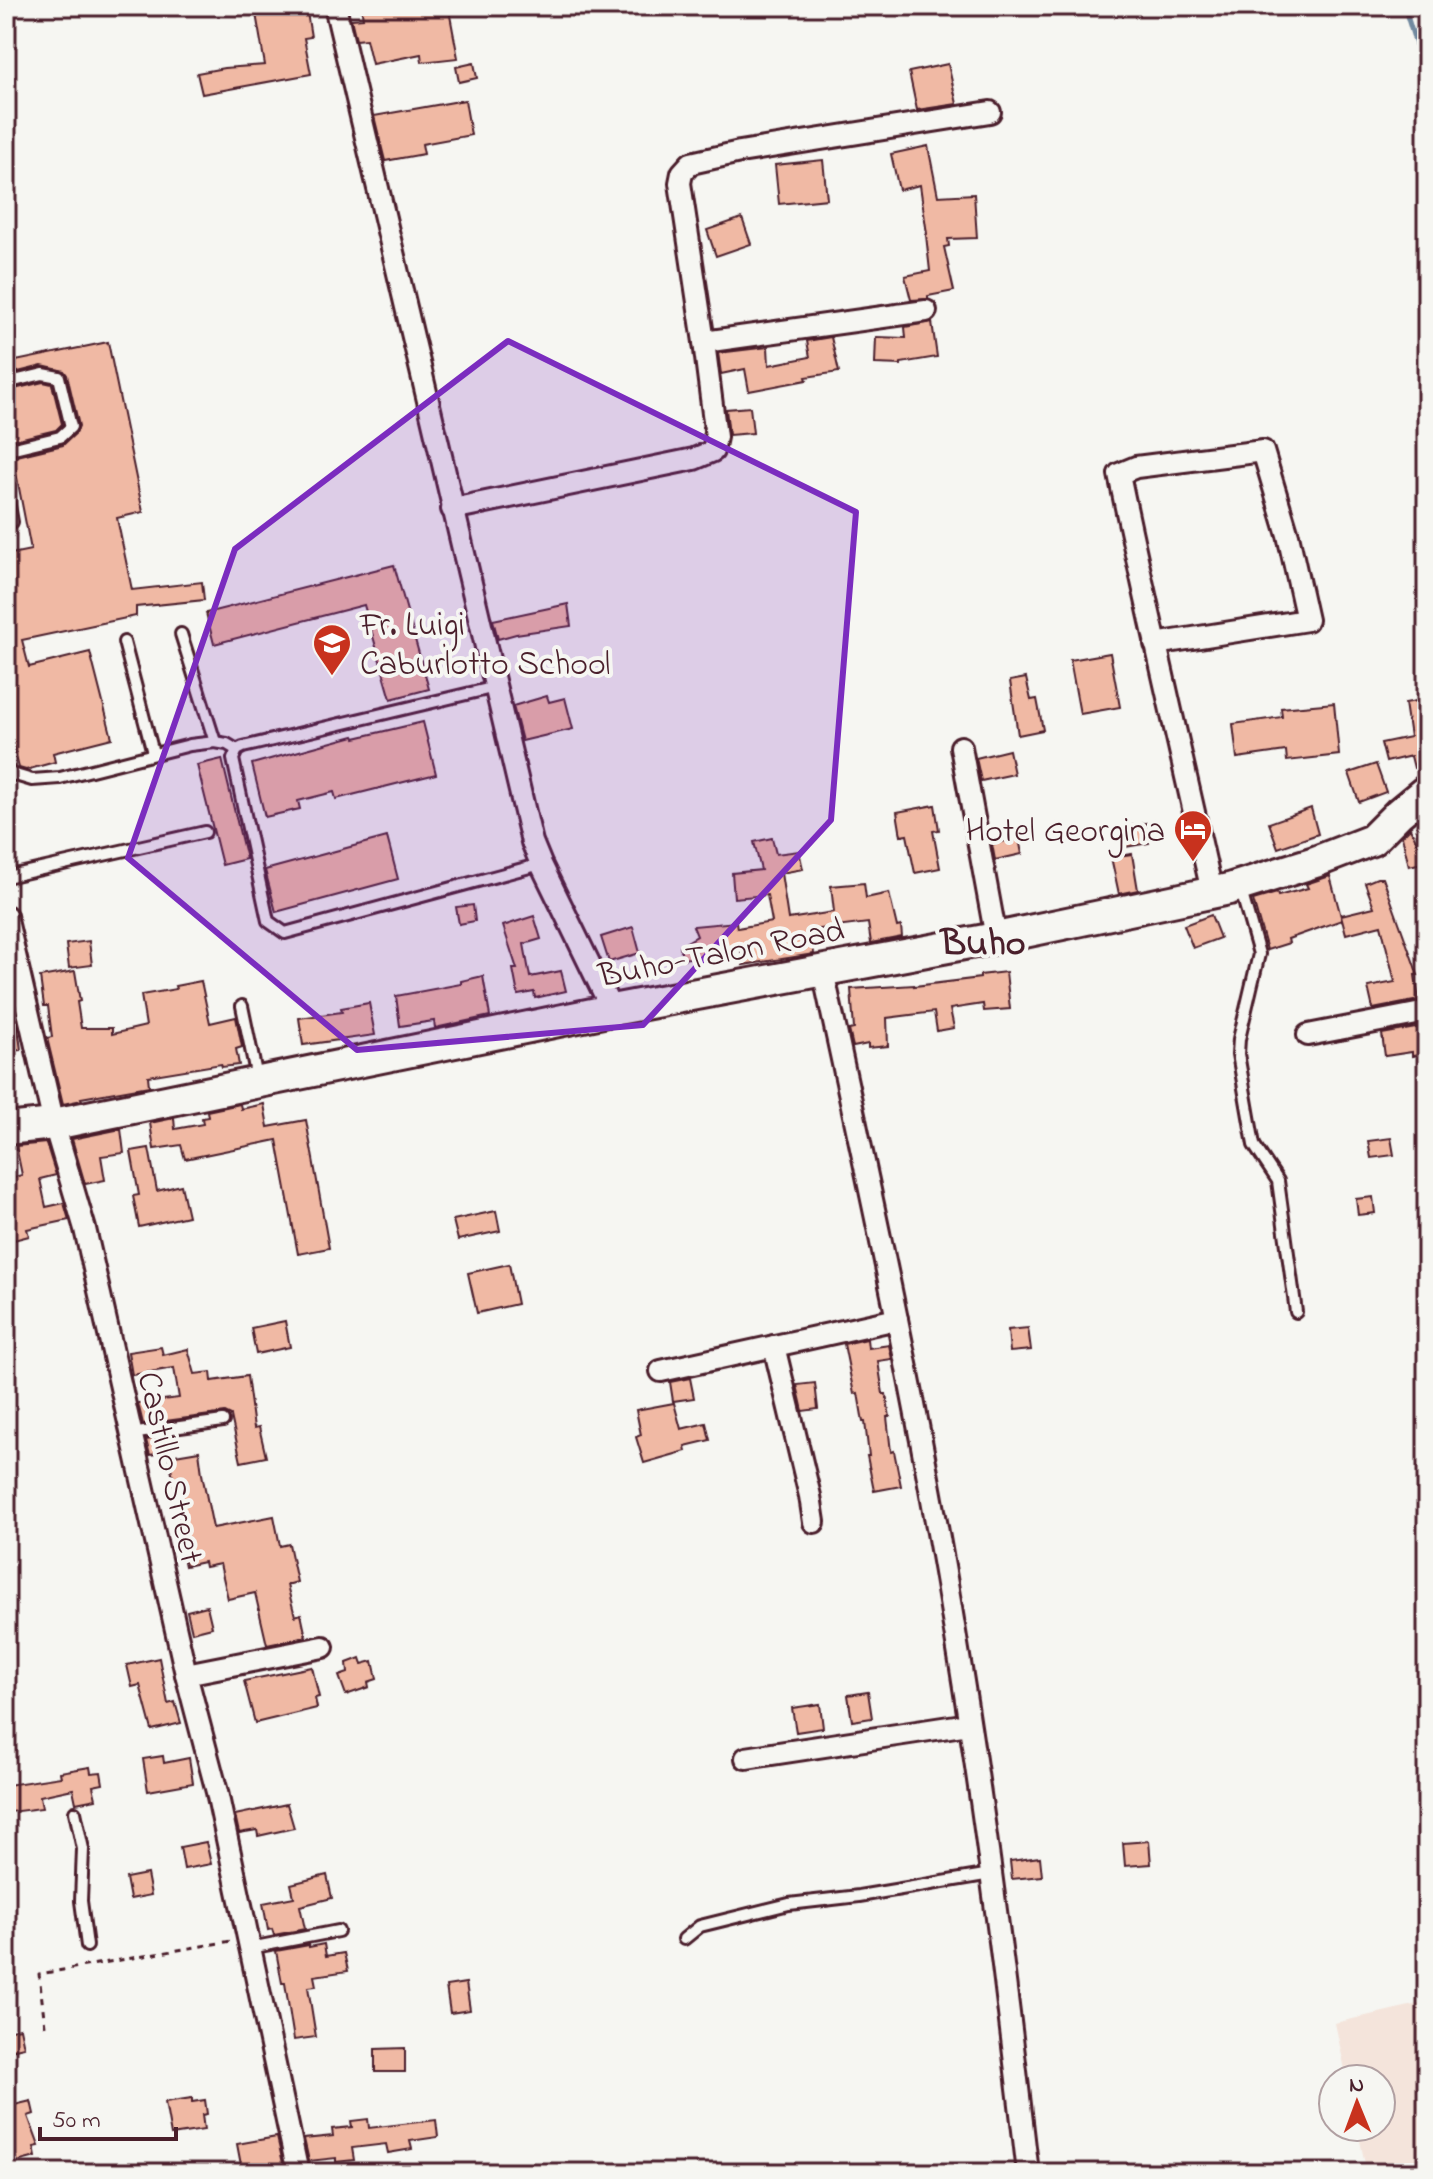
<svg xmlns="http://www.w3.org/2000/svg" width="1433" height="2179" font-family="'Indie Flower',sans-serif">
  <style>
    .built { fill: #f4e4db }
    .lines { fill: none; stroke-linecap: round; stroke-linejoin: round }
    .stream { stroke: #71899f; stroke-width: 5 }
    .building { fill: #f0b9a4; stroke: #4a1f2b; stroke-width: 2 }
    .lane-casing { stroke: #4a1f2b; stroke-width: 16 }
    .street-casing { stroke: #4a1f2b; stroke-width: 26 }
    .secondary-casing { stroke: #4a1f2b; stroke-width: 36 }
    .path { stroke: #4a1f2b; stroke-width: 3; stroke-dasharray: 6 6; stroke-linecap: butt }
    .lane { stroke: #f6f6f2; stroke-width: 10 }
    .street { stroke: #f6f6f2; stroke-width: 20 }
    .secondary { stroke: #f6f6f2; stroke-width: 30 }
    .marked { fill: #7b2cbf; fill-opacity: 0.2; stroke: #7b2cbf; stroke-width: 6; stroke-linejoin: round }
    .labels { text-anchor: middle; stroke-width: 8; stroke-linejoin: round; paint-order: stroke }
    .poi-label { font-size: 34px; fill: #4a1f2b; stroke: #f6f6f2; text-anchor: start }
    .street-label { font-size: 34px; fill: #4a1f2b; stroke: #f6f6f2 }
    .quarter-label { font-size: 38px; font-weight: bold; fill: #4a1f2b; stroke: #f6f6f2 }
  </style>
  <rect width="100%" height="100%" fill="#f6f6f2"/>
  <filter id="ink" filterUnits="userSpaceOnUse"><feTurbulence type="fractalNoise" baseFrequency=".0125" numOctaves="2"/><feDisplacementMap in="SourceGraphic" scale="16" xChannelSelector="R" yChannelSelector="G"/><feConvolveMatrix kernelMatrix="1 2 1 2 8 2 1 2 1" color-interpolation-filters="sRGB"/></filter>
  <g filter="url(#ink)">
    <polygon class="built" points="1427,2002 1427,2173 1367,2173 1357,2127 1381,2127 1381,2079 1347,2079 1335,2023"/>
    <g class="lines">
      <polyline class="stream" points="1404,6 1427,80"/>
    </g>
    <g class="building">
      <polygon points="267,6 306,6 311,37 304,38 311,74 202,94 197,73 224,68 265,65 255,8"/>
      <polygon points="361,6 444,6 445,11 449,10 458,58 422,62 421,54 372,64 366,39 356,40 351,19 363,18"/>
      <polygon points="474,63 477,78 459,82 456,67"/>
      <polygon points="948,64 957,104 917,110 909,72"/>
      <polygon points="465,100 471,135 422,144 424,154 385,161 374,116"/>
      <polygon points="928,146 938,196 974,194 977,238 948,239 949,246 944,247 954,291 928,296 928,299 911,300 905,276 930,271 926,235 927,234 920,185 899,190 891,154"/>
      <polygon points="823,160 827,199 779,204 775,165"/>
      <polygon points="742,218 751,244 716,256 707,230"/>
      <polygon points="932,322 937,357 901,363 901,365 875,364 876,337 906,338 905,327"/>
      <polygon points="831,337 839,372 806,377 807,380 749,391 745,369 721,374 718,353 768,347 769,365 810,357 807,341"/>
      <polygon points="108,342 143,512 117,518 132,590 202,582 204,600 136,607 136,616 22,640 29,667 90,652 112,738 53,753 55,762 26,770 19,768 6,718 6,555 31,550 13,457 63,445 76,433 79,426 67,375 64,371 42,366 6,375 6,363"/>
      <polygon points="43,382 52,384 62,424 56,430 10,441 6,423 6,391"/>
      <polygon points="750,407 753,433 729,435 726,409"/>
      <polygon points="394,565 429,689 391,699 364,605 214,644 206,613"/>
      <polygon points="568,604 571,626 516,634 498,639 493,620"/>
      <polygon points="1110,653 1120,707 1080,714 1070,660"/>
      <polygon points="1026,678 1031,700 1037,699 1043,730 1018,735 1010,681"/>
      <polygon points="547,696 549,702 565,698 573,729 522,741 513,706"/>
      <polygon points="1427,699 1427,764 1414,768 1411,756 1386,762 1381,743 1410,737 1405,703"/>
      <polygon points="1334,703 1339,755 1287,761 1286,751 1237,758 1233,724 1282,717 1281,708"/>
      <polygon points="423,722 436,774 336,799 334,792 298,801 300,809 265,817 252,764 354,736 355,738"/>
      <polygon points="1009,750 1014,774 981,781 976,758"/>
      <polygon points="222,759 246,859 222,865 197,765"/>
      <polygon points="1376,764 1386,792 1359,802 1349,773"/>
      <polygon points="935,805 939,830 933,831 940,868 915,873 907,835 901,836 897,812"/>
      <polygon points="1311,808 1318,834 1278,848 1269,823"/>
      <polygon points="1146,823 1149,843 1125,847 1121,828"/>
      <polygon points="1410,828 1417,842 1423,840 1427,862 1409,866 1402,836"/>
      <polygon points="387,837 398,879 276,912 265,870"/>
      <polygon points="772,838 776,854 799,851 803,869 781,873 788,919 834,912 831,886 864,883 866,898 889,893 897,927 901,926 902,937 871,943 868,923 811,930 814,954 743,965 741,949 715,951 715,955 682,959 680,946 697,936 693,926 736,922 737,928 772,922 767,895 734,898 732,873 761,870 754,842"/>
      <polygon points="1019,838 1022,854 995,860 992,844"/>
      <polygon points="1132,854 1138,890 1119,894 1111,857"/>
      <polygon points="1330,876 1342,920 1288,939 1289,943 1267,950 1253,900 1277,893 1278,896 1308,888 1306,884"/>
      <polygon points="1377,878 1383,878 1418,975 1415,975 1419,1000 1373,1009 1368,987 1395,982 1381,925 1346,934 1341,915 1374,907 1365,883"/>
      <polygon points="473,905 475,921 459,924 456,907"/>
      <polygon points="1211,915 1220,938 1193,948 1184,925"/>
      <polygon points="534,916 541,939 524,944 530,977 561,971 566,991 535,998 534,992 518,995 513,969 517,969 503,926"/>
      <polygon points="633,927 640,953 609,962 601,937"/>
      <polygon points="89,941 92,965 69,968 66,944"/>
      <polygon points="75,971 80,1001 77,1002 81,1028 112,1028 112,1034 146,1026 141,995 176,989 175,986 201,981 210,1023 236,1017 242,1047 236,1049 239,1065 222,1067 221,1064 148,1076 149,1086 81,1098 82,1100 63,1104 47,1038 52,1037 48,1006 44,1006 40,977"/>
      <polygon points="1006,972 1010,1009 984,1011 983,1004 950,1009 954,1028 937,1031 934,1012 887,1018 888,1046 868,1048 868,1044 853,1047 849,1030 854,1029 851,989 914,985 914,986 980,978 980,975"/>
      <polygon points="483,976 490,1016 435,1028 434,1021 400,1026 396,996 461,984 461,981"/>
      <polygon points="369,1003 375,1035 303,1045 299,1018 342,1012 341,1008"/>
      <polygon points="17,1020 21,1050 6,1051 6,1021"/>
      <polygon points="1427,1026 1427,1054 1412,1056 1412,1052 1385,1056 1382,1034"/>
      <polygon points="240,1104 241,1109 264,1104 268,1127 306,1120 329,1248 298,1254 277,1140 185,1159 181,1145 154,1149 150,1123 174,1118 175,1129 203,1124 202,1118 208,1117 207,1111"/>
      <polygon points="121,1129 124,1153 101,1156 105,1180 85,1184 72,1139"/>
      <polygon points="1391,1138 1394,1155 1371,1158 1368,1141"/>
      <polygon points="46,1143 56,1175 40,1179 46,1207 64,1203 69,1220 27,1229 29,1236 6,1242 6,1179 22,1175 16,1146"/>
      <polygon points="149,1148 157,1191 181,1185 188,1216 139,1227 133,1196 139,1195 131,1151"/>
      <polygon points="1373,1197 1375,1213 1358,1215 1356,1199"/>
      <polygon points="496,1211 500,1231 458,1240 453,1220"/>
      <polygon points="509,1264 517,1304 477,1313 468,1273"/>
      <polygon points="285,1321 290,1347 256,1354 251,1328"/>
      <polygon points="1028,1328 1031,1350 1010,1352 1008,1330"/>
      <polygon points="867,1339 868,1348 889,1345 892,1359 878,1361 883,1394 886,1394 890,1417 887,1417 891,1452 894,1451 901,1486 874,1491 867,1456 869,1456 865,1422 863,1422 858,1393 854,1394 844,1344"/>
      <polygon points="161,1347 163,1355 188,1349 195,1374 211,1372 212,1381 247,1376 254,1428 259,1427 266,1457 241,1462 231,1416 225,1413 143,1424 138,1403 179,1398 174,1368 132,1375 128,1352"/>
      <polygon points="690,1378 694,1398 673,1401 670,1382"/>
      <polygon points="815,1383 818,1409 803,1411 797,1385"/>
      <polygon points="674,1403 681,1429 706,1423 710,1440 685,1446 686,1451 644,1463 636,1437 641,1435 636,1410"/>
      <polygon points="163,1437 166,1452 150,1455 146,1440"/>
      <polygon points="199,1451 202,1474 213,1528 274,1516 280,1546 289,1544 297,1582 287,1585 295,1616 301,1614 306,1637 267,1645 255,1593 228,1599 220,1564 205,1567 204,1562 185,1566 178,1535 183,1534 169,1456"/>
      <polygon points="207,1606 212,1627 192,1632 187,1611"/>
      <polygon points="159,1658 168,1704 175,1702 181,1723 152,1730 140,1685 132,1687 127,1665"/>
      <polygon points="360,1658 362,1664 373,1661 377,1679 368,1682 369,1687 346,1695 339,1676 348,1673 347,1663"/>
      <polygon points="312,1667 319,1697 315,1698 317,1708 255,1723 244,1681"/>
      <polygon points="868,1692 872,1718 852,1721 848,1695"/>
      <polygon points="820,1704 823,1728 796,1732 792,1708"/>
      <polygon points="163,1756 164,1763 189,1758 193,1783 148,1791 143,1759"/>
      <polygon points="90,1767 91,1773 101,1772 103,1784 93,1786 96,1799 76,1803 73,1789 40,1796 42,1808 10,1812 7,1785 61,1777 60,1772"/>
      <polygon points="287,1804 294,1828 258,1836 257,1830 239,1833 235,1815"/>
      <polygon points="1149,1841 1151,1864 1125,1866 1123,1843"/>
      <polygon points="206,1842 211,1864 184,1869 180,1847"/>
      <polygon points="1040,1857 1042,1876 1012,1879 1010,1861"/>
      <polygon points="147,1874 151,1895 130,1899 126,1878"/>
      <polygon points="327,1875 332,1898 300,1906 305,1929 274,1935 272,1929 268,1930 263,1903 294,1897 291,1884"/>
      <polygon points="324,1944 326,1956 344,1953 348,1971 314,1976 316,1986 308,1987 316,2037 294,2040 285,1983 282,1983 276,1951 309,1945 309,1947"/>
      <polygon points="466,1983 470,2010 450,2013 446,1986"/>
      <polygon points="20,2028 24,2047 6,2051 6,2031"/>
      <polygon points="405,2048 405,2072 375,2072 375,2049"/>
      <polygon points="192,2098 192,2102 205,2100 207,2114 202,2115 204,2130 171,2135 165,2102"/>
      <polygon points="31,2101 34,2114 28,2116 39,2146 34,2147 36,2157 17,2162 10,2138 6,2107"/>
      <polygon points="368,2119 369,2128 436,2120 438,2137 410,2141 412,2149 388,2153 386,2144 352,2148 354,2160 336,2162 336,2158 309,2161 304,2139 333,2136 332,2129 352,2127 351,2121"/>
      <polygon points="277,2137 283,2163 242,2170 237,2144"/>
    </g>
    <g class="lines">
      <g class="lane-casing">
        <g id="lane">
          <polyline points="6,383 43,374 59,377 71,427 60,437 6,450"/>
          <polyline points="6,489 12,522"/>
          <polyline points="181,634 215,742"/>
          <polyline points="124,642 153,753"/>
          <polyline points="496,687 243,747 237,750 233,759 268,921 285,933 541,864"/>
          <polyline points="6,768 12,774 32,780 60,778 190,745 215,742 227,744 237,750"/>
          <polyline points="6,877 205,832"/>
          <polyline points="1240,887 1259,954 1239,1039 1238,1054 1254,1145 1278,1181 1296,1312"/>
          <polyline points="242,1006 257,1078"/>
          <polyline points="130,1434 223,1421"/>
          <polyline points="75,1812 83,1849 81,1901 87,1946"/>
          <polyline points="684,1939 700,1926 789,1904 859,1896 991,1874"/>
          <polyline points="250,1948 338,1931"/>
        </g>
      </g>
      <g class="street-casing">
        <g id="street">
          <polyline points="335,6 532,842 541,864 612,1010"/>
          <polyline points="704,342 926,311"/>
          <polyline points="452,509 694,459 713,451 716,437 704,342 680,183 682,173 691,163 740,152 990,112"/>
          <path d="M1155,644L1307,620L1288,535L1263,451L1136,467L1119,474C1148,614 1181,753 1212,892"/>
          <polyline points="961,747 996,938"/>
          <polyline points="6,916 54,1124 85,1229 186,1674 217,1792 298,2173"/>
          <path d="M823,971C870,1190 919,1410 955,1632C985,1812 1007,1992 1028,2173"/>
          <polyline points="1308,1035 1427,1012"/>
          <polyline points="774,1346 810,1496 814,1522"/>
          <polyline points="661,1371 897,1319"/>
          <polyline points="186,1674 323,1647"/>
          <polyline points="746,1758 969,1724"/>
        </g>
      </g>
      <g class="secondary-casing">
        <polyline id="secondary" points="6,1129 54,1124 612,1010 996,938 1229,889 1315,862 1372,840 1399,813 1427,790"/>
      </g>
      <polyline class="path" points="45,2026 39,1974 231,1941"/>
      <use href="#lane" class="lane"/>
      <use href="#street" class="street"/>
      <use href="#secondary" class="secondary"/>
    </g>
  </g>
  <path class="marked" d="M508,341L856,512L831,820L643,1025L357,1050L128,858L235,549Z"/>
  <defs>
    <g id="school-pin" transform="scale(2)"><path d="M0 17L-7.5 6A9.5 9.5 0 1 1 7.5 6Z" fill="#c8321e" stroke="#f6f6f2"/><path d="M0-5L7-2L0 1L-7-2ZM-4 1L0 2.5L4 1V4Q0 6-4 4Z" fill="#fff"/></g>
    <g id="hotel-pin" transform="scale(2)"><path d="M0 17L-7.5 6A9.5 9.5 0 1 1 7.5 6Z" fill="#c8321e" stroke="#f6f6f2"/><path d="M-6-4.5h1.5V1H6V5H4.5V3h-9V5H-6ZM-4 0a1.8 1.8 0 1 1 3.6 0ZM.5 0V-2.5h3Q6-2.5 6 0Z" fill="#fff"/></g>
  </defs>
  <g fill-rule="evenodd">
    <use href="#school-pin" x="332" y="643"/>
    <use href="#hotel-pin" x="1193" y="829"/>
  </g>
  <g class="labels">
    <g class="poi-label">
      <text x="360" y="635">Fr. Luigi<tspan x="360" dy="39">Caburlotto School</tspan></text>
      <text x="1165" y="841" text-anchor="end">Hotel Georgina</text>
    </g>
    <g class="street-label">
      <text transform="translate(721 951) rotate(-11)" y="12">Buho-Talon Road</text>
      <text transform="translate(172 1467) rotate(77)" y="12">Castillo Street</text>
    </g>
    <g class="quarter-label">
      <text x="983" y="954">Buho</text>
    </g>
  </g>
  <rect width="1433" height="2179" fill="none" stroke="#f6f6f2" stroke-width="32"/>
  <rect x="16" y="16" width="1401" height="2147" fill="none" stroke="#4a1f2b" stroke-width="3" filter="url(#ink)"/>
  <g transform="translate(1357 2103) rotate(359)"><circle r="38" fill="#f6f6f2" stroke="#b1a0a2" stroke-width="2"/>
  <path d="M0-6L14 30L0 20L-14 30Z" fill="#c8321e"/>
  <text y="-12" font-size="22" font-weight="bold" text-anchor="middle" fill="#4a1f2b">N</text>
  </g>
  <path d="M40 2127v12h136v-12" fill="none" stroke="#4a1f2b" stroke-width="4"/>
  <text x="52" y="2127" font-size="24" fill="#4a1f2b" stroke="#f6f6f2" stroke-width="6" paint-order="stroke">50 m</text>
</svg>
